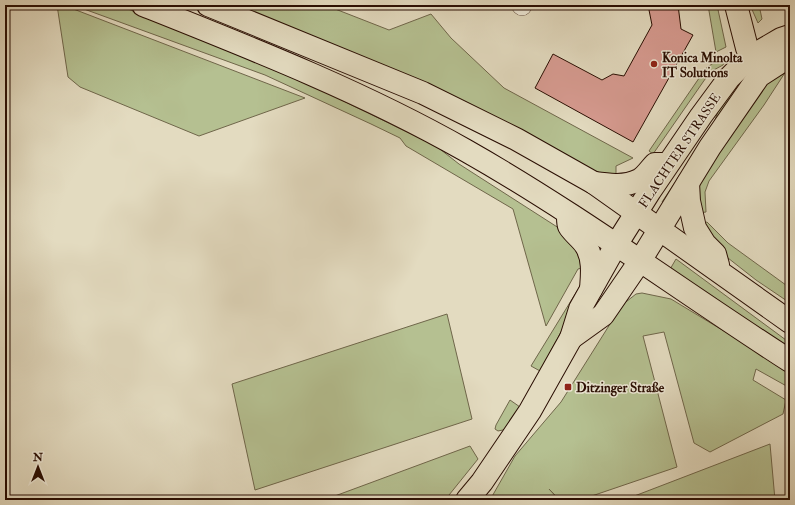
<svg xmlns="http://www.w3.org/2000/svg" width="795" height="505" font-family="'IM FELL Double Pica',serif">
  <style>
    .green { fill: #b5c091; stroke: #6f664a }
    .building { fill: #d79b91; stroke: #290d02 }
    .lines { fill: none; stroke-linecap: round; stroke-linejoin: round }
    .minor-casing { stroke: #584032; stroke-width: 20 }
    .major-casing { stroke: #290d02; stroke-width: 24 }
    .minor { stroke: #ede8d6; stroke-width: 19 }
    .major { stroke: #e3dbc0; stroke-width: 22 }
    .poi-dot { fill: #8f2418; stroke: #ede8d6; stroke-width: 1.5 }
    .labels { text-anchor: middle; stroke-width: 3; stroke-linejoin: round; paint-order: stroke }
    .poi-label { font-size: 13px; font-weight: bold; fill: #290d02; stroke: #ede8d6; text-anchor: start }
    .street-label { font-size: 13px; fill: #290d02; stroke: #ede8d6 }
  </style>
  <rect width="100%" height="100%" fill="#e3dbc0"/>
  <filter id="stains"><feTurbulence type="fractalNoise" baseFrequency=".005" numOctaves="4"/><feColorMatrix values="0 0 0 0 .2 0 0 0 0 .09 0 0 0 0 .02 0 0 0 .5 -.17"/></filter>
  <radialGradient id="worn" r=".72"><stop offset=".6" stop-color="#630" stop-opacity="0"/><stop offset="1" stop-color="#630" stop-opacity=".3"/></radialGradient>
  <g class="green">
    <polygon points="57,5 63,5 305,98 199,136 80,87 68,77"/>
    <polygon points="73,5 118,5 128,9 288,74 436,146 459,164 565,232 579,249 585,267 578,269 546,326 513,209 406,146 400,138 371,124 265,75"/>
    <polygon points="222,5 325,5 389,30 431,14 451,38 504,88 633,158 616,166 616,177 602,176"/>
    <polygon points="708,5 717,5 726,47 716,52"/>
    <polygon points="750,5 759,5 762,19 758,23"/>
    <polygon points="724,56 726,59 723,65 710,72 653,154 649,151 706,68"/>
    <polygon points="790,65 764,105 709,181 705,192 706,212 699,213 697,187 760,89"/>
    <polygon points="736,82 740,85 666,204 662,202 704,139 714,123 719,108"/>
    <polygon points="707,222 728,243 790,288 790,303 756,280 714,247 700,224"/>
    <polygon points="676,259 790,343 790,349 669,271"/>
    <polygon points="585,278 582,293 540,371 531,366"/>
    <polygon points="642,293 671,299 790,371 790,388 756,369 753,380 786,400 783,414 710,452 694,443 664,332 643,336 677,467 580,500 560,500 549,489 559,500 490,500 515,456 561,402 622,305 636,294"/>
    <polygon points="447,314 472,419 255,490 232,384"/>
    <path d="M510,400L520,407C515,417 511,430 498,431L495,429L496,425Z"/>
    <polygon points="770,444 775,500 624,500"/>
    <polygon points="470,446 478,459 445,500 324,500"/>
  </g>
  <polygon class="building" points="648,5 678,5 681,29 693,35 633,142 535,88 553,54 602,80 613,74 624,76 652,25"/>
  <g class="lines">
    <g class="minor-casing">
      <polyline id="minor" points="521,5 522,6"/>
    </g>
    <g class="major-casing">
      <g id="major">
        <path d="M143,5C251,48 363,92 465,150C578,214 681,291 790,361"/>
        <polyline points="208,5 423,93 516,139 594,183 790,322"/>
        <polyline points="736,5 747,48 756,70"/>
        <path d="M594,183C609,185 625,187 639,180C645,177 650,169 655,164H662"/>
        <polyline points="688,183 689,201 695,228 705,244 715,254 718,265"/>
        <path d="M568,217C568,220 568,224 569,226C572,232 582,239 586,246C594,259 592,275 591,289"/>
        <polyline points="571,338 603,315 640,261 710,147 759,76 790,56"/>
        <polyline points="467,500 482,482 530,411 571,338 580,309 616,245 650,191 701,116 729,78 750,57 781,39 790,36"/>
      </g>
    </g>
    <use href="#minor" class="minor"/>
    <use href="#major" class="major"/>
  </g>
  <g class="poi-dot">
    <circle cx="654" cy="64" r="4"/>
    <rect x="564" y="383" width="8" height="8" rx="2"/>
  </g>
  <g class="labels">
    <g class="poi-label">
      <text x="662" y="62">Konica Minolta<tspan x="662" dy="15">IT Solutions</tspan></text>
      <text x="576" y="392">Ditzinger Straße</text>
    </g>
    <g class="street-label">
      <text transform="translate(679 150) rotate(-56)" y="5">FLACHTER STRASSE</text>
    </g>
  </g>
  <rect width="795" height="505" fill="none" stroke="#e3dbc0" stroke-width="20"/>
  <rect x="6" y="6" width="783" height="493" fill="none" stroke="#290d02" stroke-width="2"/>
  <rect x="10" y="10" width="775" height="485" fill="none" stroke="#290d02"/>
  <g transform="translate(38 467)" stroke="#ede8d6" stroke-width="3" paint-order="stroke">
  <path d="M0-3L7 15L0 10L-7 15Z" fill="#290d02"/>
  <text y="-6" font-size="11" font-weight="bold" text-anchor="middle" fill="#290d02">N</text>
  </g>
  <rect width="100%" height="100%" filter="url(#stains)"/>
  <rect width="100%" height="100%" fill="url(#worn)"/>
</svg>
